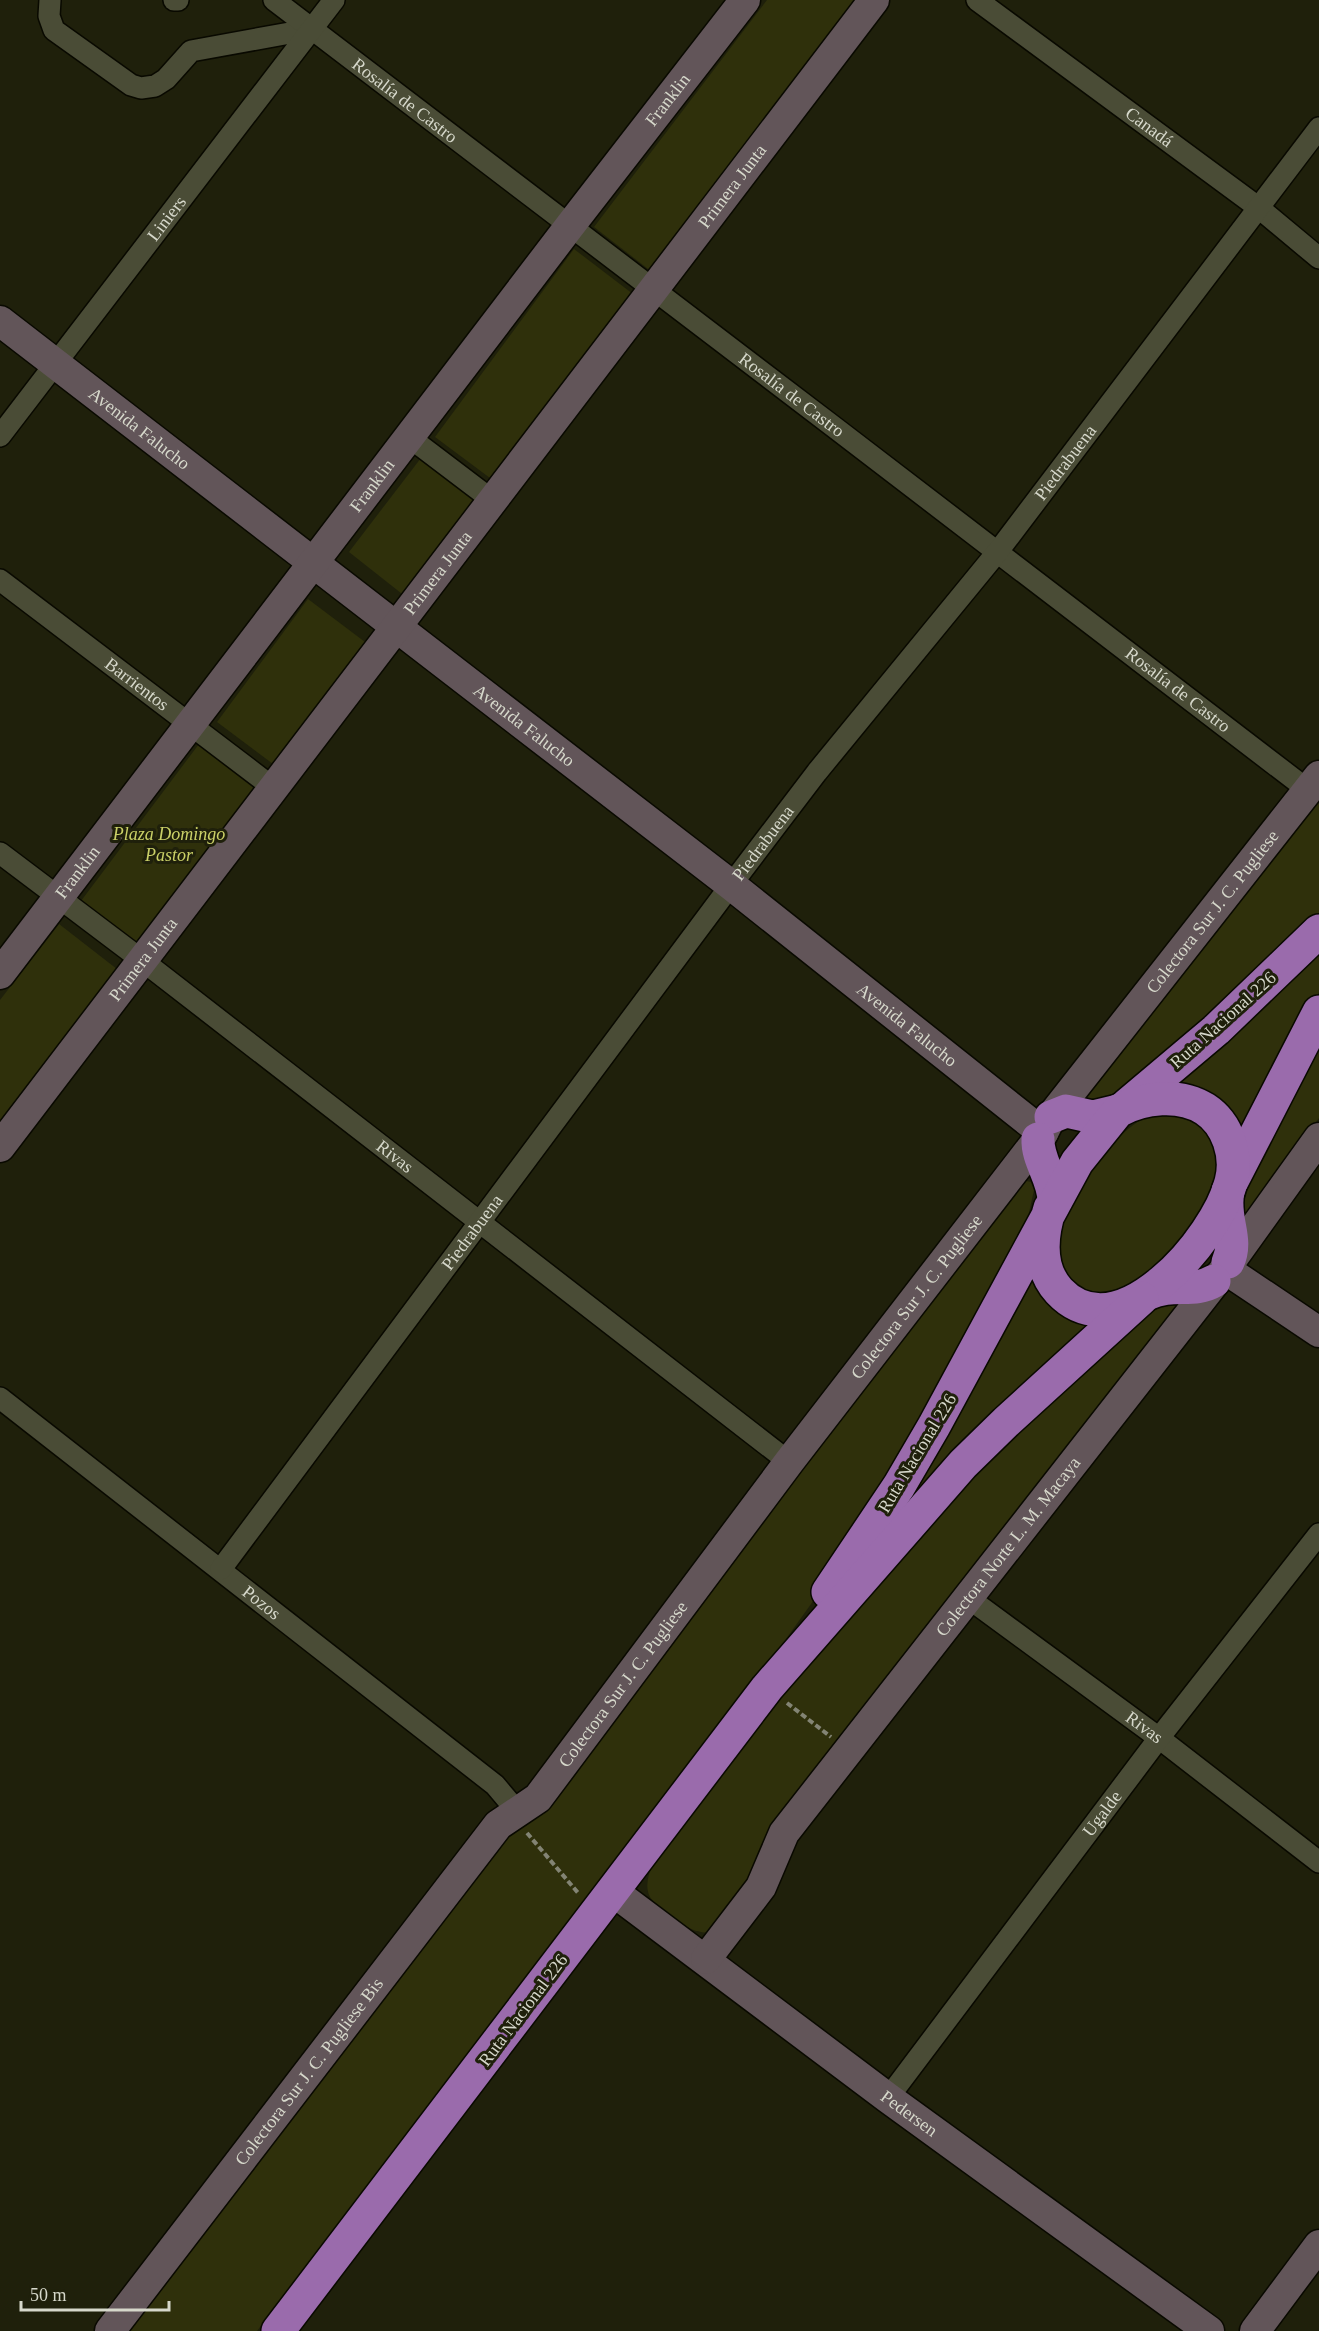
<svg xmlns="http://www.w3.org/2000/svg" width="1319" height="2331" font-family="Georgia,serif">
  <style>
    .green { fill: #2f300b }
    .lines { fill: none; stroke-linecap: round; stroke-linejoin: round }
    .street-casing { stroke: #090900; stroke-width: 24 }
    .secondary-casing { stroke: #090900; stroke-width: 33 }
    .highway-casing { stroke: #090900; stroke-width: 36 }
    .path { stroke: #838474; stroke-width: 4; stroke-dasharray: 6 3; stroke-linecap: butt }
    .street { stroke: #4a4c36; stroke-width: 21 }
    .secondary { stroke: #625559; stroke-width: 30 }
    .highway { stroke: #9a6bac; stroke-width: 33 }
    .labels { text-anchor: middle; stroke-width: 6; stroke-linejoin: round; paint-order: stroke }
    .street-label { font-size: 18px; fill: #d6d8cb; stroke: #1f200b }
    .park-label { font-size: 18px; font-style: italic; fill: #cad067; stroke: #1f200b }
  </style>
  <rect width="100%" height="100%" fill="#1f200b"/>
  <g class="green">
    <polygon points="767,0 859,0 652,272 594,227"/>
    <polygon points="574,249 633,294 494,481 435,437"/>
    <polygon points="421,458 478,502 406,597 349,552"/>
    <polygon points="308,599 369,645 277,767 217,722"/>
    <polygon points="199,744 257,788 139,945 81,901"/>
    <polygon points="1319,788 1319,917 1129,1091 1089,1102 1086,1094"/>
    <polygon points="59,924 122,973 0,1131 0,1000"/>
    <polygon points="1319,945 1319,992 1250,1135 1164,1085"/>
    <polygon points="1319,1028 1319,1118 1243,1223 1240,1215 1258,1156"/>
    <path d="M1163,1112C1173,1114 1185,1115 1194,1119C1198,1121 1201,1125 1204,1128C1207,1132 1214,1137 1216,1142C1233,1191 1170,1264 1131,1288C1117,1296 1097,1295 1083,1290C1007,1258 1103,1139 1146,1117C1151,1114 1157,1113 1163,1112Z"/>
    <polygon points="1022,1180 1031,1182 1034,1190 1026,1226 866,1524 811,1604 720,1731 257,2331 126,2331 504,1837"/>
    <polygon points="1031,1266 1093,1321 878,1537"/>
    <path d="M1180,1298L1185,1304L709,1932C693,1936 656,1910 649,1895C645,1884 649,1873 653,1863L792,1681L940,1502L1138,1321L1159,1306Z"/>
  </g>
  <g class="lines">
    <g class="street-casing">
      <g id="street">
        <polyline points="50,0 49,16 54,30 131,85 141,88 155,86 166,79 191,51 312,29"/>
        <polyline points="174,0 178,0"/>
        <path id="s1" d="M274,0C618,265 965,524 1308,790"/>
        <path id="s2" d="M977,0L1259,208L1319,258"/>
        <path id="s3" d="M0,436L334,0"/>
        <polyline points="409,437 492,500"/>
        <path id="s4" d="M0,580L275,789"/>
        <path id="s5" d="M0,853L143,961L789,1462"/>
        <path id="s6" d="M0,1398L495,1785L511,1804L512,1815"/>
        <path id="s7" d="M221,1569L731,885L817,772L999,550L1319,128"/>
        <path id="s8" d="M967,1597L1159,1738L1319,1862"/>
        <path id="s9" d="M888,2098L1159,1738L1319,1534"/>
      </g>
    </g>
    <g class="secondary-casing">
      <g id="secondary">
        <path id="s10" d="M0,321L731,885L1043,1133"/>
        <path id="s11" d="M0,974L569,227L745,0"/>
        <path id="s12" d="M0,1147L874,0"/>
        <polyline points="1225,1269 1319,1332"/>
        <path id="s13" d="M614,1892L888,2098L1209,2331"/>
        <path id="s14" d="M706,1959L761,1887L784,1833L1225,1269L1319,1138"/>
        <path id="s15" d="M110,2331L498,1825L538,1798L789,1462L1043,1133L1051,1117L1319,776"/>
        <polyline points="1255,2331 1319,2245"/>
      </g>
    </g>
    <g class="highway-casing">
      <g id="highway">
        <polyline points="1127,1105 1216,1030 1319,931"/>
        <polyline points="1051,1117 1066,1111 1093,1117 1118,1111"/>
        <path d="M1038,1139C1037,1161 1054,1178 1054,1201"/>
        <polyline points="1232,1181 1319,1012"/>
        <path d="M1228,1191C1222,1219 1239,1238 1228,1262"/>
        <path d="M1147,1294C1174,1281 1192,1294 1214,1281"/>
        <path d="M828,1592L899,1486L934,1426L1077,1162L1118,1111C1143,1097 1180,1093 1205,1109C1228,1124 1238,1156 1231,1182C1217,1238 1119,1355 1059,1291C1038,1268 1041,1236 1050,1208"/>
        <polyline points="278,2331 767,1688 963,1464 1006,1422 1142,1298"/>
      </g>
    </g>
    <g class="path">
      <polyline points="787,1703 831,1737"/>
      <polyline points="527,1833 579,1894"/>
    </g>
    <use href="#street" class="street"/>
    <use href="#secondary" class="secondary"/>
    <use href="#highway" class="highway"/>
  </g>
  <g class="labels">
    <g class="street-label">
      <text dy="6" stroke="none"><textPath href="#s1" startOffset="165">Rosalía de Castro</textPath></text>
      <text dy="6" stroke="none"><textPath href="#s11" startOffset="1100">Franklin</textPath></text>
      <text dy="6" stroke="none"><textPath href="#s2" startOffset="214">Canadá</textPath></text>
      <text dy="6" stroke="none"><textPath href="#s12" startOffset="1208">Primera Junta</textPath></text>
      <text dy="6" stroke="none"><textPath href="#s3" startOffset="274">Liniers</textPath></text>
      <text dy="6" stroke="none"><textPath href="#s1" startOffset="651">Rosalía de Castro</textPath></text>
      <text dy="6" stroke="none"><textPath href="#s10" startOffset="176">Avenida Falucho</textPath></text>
      <text dy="6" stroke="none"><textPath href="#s7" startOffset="1392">Piedrabuena</textPath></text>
      <text dy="6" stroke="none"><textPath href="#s11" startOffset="614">Franklin</textPath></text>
      <text dy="6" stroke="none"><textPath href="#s12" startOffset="722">Primera Junta</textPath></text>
      <text dy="6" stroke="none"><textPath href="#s4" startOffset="172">Barrientos</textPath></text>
      <text dy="6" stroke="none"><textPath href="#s1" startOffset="1137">Rosalía de Castro</textPath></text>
      <text dy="6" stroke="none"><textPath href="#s10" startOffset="662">Avenida Falucho</textPath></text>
      <text dy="6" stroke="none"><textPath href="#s7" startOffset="906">Piedrabuena</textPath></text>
      <text dy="6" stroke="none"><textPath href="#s11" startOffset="128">Franklin</textPath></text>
      <text dy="6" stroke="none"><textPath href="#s15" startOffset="1800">Colectora Sur J. C. Pugliese</textPath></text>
      <text dy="6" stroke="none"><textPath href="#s12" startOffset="236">Primera Junta</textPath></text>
      <text transform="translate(1223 1020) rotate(-42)" y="6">Ruta Nacional 226</text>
      <text dy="6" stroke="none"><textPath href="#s10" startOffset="1148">Avenida Falucho</textPath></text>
      <text dy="6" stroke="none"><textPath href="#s5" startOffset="498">Rivas</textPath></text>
      <text dy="6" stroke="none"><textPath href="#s7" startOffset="420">Piedrabuena</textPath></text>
      <text dy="6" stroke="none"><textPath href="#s15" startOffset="1314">Colectora Sur J. C. Pugliese</textPath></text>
      <text transform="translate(917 1453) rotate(-59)" y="6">Ruta Nacional 226</text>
      <text dy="6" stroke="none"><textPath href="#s14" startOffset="513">Colectora Norte L. M. Macaya</textPath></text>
      <text dy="6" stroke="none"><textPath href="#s6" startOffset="332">Pozos</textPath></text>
      <text dy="6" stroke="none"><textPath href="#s15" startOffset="828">Colectora Sur J. C. Pugliese</textPath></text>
      <text dy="6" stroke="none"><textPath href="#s8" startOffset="220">Rivas</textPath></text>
      <text dy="6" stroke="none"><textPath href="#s9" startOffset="356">Ugalde</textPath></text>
      <text transform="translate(523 2010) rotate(-53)" y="6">Ruta Nacional 226</text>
      <text dy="6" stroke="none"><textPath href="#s15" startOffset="327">Colectora Sur J. C. Pugliese Bis</textPath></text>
      <text dy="6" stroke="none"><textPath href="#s13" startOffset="369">Pedersen</textPath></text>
    </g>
    <g class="park-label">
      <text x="169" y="840">Plaza Domingo<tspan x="169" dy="21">Pastor</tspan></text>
    </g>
  </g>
  <path d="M21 2301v9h148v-9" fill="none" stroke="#d6d8cb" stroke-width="3"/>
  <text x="30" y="2301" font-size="18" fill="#d6d8cb" stroke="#1f200b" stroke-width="4.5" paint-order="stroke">50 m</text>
</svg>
